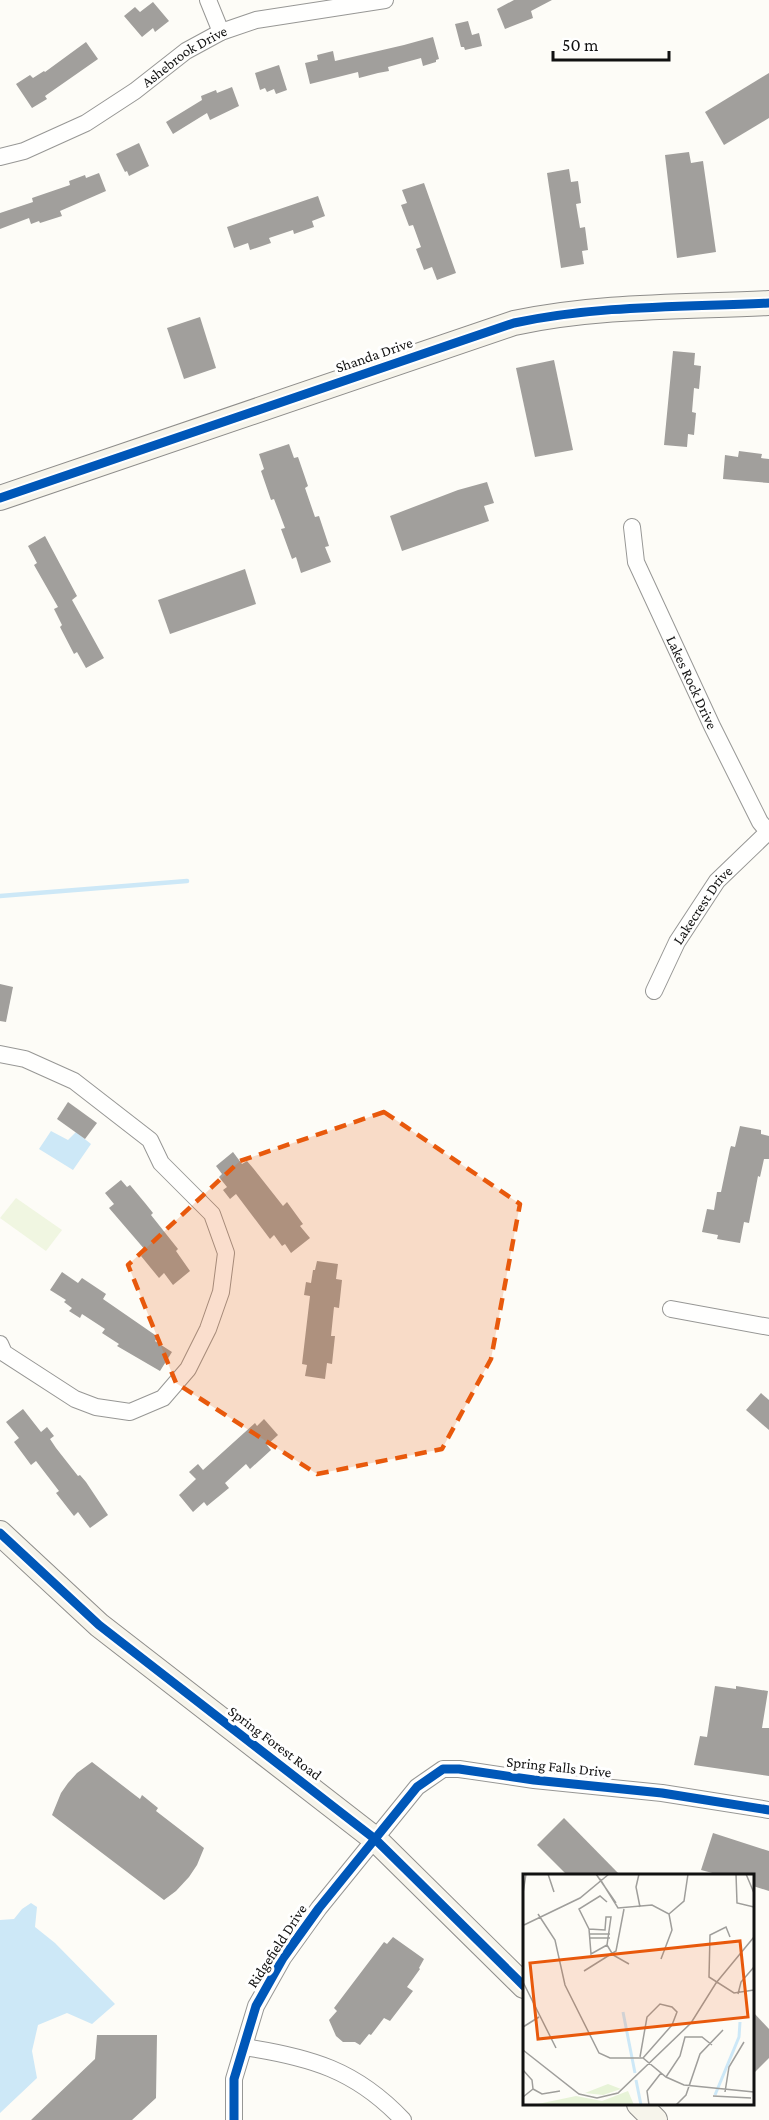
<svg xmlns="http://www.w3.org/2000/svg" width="769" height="2120" font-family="'Crimson Pro',serif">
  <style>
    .pitch { fill: #f0f6e1 }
    .water { fill: #cde8f7 }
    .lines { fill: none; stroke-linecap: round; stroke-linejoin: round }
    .stream { stroke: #cde8f7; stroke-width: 4.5 }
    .building { fill: #a19f9c }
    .street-casing { stroke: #979795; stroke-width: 18 }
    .secondary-casing { stroke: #8e8d8b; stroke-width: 26 }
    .street { stroke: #fffffe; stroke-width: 16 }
    .secondary { stroke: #f6f4eb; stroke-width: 24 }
    .cycleway-casing { stroke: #fff; stroke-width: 13 }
    .cycleway { stroke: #0057b8; stroke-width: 9 }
    .marked { fill: #e8590c; fill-opacity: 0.2; stroke: #e8590c; stroke-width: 4.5; stroke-dasharray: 12 8; stroke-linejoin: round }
    .labels { text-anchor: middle; stroke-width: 6; stroke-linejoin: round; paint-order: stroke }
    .street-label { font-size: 15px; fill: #111; stroke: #fff }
    .inset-river { fill: none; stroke: #cde8f7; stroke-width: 3 }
    .inset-road { fill: none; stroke: #9f9e9b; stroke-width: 1.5 }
    .view { fill: #e8590c; fill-opacity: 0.15; stroke: #e8590c; stroke-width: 3 }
    .inset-edge { fill: none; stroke: #111; stroke-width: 3 }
  </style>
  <rect width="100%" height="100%" fill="#fdfcf7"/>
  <polygon class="pitch" points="16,1198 62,1230 46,1251 0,1218"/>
  <g class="water">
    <polygon points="51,1131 68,1140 76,1132 91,1144 73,1170 39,1149"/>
    <polygon points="31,1903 37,1907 35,1927 55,1943 115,2004 92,2024 67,2013 38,2025 32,2051 37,2078 0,2113 0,1920 14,1919 22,1909"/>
  </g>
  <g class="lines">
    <polyline class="stream" points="0,896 187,881"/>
  </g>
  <g class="building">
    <polygon points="514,0 552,0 531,11 533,18 505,29 497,9"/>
    <polygon points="153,2 169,21 155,32 153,28 142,37 124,16 135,7 140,12"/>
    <polygon points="468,21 472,35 479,33 482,46 465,50 464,47 461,47 455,24"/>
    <polygon points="433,37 439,59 436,60 436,62 423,66 421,58 388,67 389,71 378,73 359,78 358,72 310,84 305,63 318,60 317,55 333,51 335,61 404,45"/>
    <polygon points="86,42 98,59 45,96 47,99 32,108 16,84 30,75 33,78 44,71 45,72"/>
    <polygon points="279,65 287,90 276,94 274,89 267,92 265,88 260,90 255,73"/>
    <polygon points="769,73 769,118 724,145 705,112"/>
    <polygon points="232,87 239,106 210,120 207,113 173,134 166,122 202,100 201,96 216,90 217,93"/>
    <polygon points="139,143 149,166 129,176 127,171 125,172 116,154"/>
    <polygon points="689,152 691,163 703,161 716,252 677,258 665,155"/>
    <polygon points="569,169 571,182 578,181 581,203 576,204 580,228 585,227 588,250 582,251 584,264 561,268 547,173"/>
    <polygon points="99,173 106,191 60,211 62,216 40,223 39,221 31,224 29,218 0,229 0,213 33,202 32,198 70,185 69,181 85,175 86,178"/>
    <polygon points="424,183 456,273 437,280 432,267 424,270 416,249 421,247 413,225 409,226 401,205 407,203 402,190"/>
    <polygon points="318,196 325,216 312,221 314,227 294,234 293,230 269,238 271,243 250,250 248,243 234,248 227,227"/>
    <polygon points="200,317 216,368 184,379 167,328"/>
    <polygon points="673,351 695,353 694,365 701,366 699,389 694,388 692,412 696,413 694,435 688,434 687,447 664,445"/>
    <polygon points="554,360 573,450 535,457 516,368"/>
    <polygon points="289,444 294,458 298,457 308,486 305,488 315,517 319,516 329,546 325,547 331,562 301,573 296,557 292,559 281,529 285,528 274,499 271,500 261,471 264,469 259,454"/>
    <polygon points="739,451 762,454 761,458 769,459 769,483 723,479 725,455 738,457"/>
    <polygon points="487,482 494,503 484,506 489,521 402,551 390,516 458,490"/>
    <polygon points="45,536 77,596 72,600 104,658 86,668 77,652 74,654 60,627 62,625 54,609 58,607 34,565 37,563 28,546"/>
    <polygon points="245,569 256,604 170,634 158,600"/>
    <polygon points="0,984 13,987 6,1022 0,1021"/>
    <polygon points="68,1102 97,1123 85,1139 57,1119"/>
    <polygon points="740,1126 761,1130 761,1134 769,1136 769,1159 764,1159 760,1177 758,1176 749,1223 744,1222 740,1243 717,1239 718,1235 702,1232 707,1209 714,1210 717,1192 721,1192 730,1149 731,1146 735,1147"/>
    <polygon points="233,1152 242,1164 247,1161 253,1168 283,1206 287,1202 303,1224 300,1226 310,1238 291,1253 285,1244 282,1246 274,1235 270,1239 236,1194 230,1199 223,1190 227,1187 219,1177 222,1174 216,1166"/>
    <polygon points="121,1180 127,1187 130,1185 145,1203 153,1213 151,1215 178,1249 176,1251 190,1271 173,1285 164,1273 159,1278 141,1256 146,1251 109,1208 114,1204 105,1193"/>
    <polygon points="317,1261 338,1264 336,1279 342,1280 339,1308 334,1307 331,1336 335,1336 332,1364 327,1363 325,1379 305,1376 307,1365 302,1364 310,1296 304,1295 306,1282 311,1283 313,1270 315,1270"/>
    <polygon points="62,1272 78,1283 82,1278 106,1294 103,1299 158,1337 155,1341 172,1352 160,1371 117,1346 119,1344 102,1333 105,1329 82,1314 80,1318 69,1311 72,1308 64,1302 66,1300 50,1290"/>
    <polygon points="761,1393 769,1400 769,1430 746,1410"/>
    <polygon points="23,1409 41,1432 47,1427 54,1436 50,1439 56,1448 78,1476 80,1475 86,1482 108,1515 90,1528 78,1512 74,1516 56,1493 59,1491 36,1461 31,1465 14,1442 19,1438 6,1422"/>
    <polygon points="264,1419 278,1435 267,1445 271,1450 250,1469 246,1464 225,1483 229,1488 207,1506 204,1502 193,1512 179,1495 196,1479 189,1472 198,1464 203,1470 255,1423 257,1426"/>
    <polygon points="715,1686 736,1689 736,1686 768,1691 762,1728 769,1728 769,1776 694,1765 700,1736 707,1737"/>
    <polygon points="92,1762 140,1799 142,1795 158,1808 156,1811 204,1848 197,1865 189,1877 176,1891 164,1900 52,1815 61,1793 68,1783 77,1773"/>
    <polygon points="564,1818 620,1875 567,1875 537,1845"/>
    <polygon points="713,1833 769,1851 769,1891 753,1886 753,1875 720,1875 701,1870"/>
    <polygon points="393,1937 424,1959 419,1968 420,1969 407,1987 413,1991 390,2021 384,2018 371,2035 369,2034 360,2045 355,2042 343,2042 336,2036 329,2020 337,2011 334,2008 384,1942 387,1944"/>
    <polygon points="753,2012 769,2029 769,2058 753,2074"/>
    <polygon points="97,2035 157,2035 156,2098 132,2120 31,2120 95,2059"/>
  </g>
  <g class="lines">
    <g class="street-casing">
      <g id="street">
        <polyline points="208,0 221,32"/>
        <path id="s1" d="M0,157L24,151L86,123L135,91L186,51L221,32L256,20L385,0"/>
        <path id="s2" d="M632,527L636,562L712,726L760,822L769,833"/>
        <path id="s3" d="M654,991L677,942L717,881L769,831"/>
        <polyline points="0,1054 25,1059 74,1081 150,1140 161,1163 212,1214 226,1253 221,1292 208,1329 188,1369 163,1398 130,1412 96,1407 75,1399 4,1353 0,1344"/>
        <polyline points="671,1309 769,1327"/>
        <path d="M244,2047C310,2057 356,2070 403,2120"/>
        <polyline points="234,2120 234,2079 256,2006 283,1958 319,1908 417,1787 443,1769 459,1769 534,1780 662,1793 769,1810"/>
      </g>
    </g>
    <g class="secondary-casing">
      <g id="secondary">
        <path d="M0,498L514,323C598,305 684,307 769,303"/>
        <polyline points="0,1533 99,1625 375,1839 524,1986"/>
        <polyline points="639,2104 655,2120"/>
      </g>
    </g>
    <use href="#street" class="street"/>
    <use href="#secondary" class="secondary"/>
    <g class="cycleway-casing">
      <g id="cycleway">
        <path d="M0,498L514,323C598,305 684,307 769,303"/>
        <polyline points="0,1533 99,1625 375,1839 524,1986"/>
        <polyline points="234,2120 234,2079 256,2006 283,1958 319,1908 417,1787 443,1769 459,1769 534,1780 662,1793 769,1810"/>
      </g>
    </g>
    <use href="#cycleway" class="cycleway"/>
  </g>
  <path class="marked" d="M384,1112L520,1204L491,1359L442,1449L317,1474L176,1383L128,1265L240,1161Z"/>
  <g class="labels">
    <g class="street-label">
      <text dy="5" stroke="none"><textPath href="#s1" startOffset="212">Ashebrook Drive</textPath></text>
      <text transform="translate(374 355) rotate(-19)" y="5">Shanda Drive</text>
      <text dy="5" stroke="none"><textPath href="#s2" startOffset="168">Lakes Rock Drive</textPath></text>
      <text dy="5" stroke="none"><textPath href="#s3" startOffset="99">Lakecrest Drive</textPath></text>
      <text transform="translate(275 1743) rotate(37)" y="5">Spring Forest Road</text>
      <text transform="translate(559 1767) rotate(6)" y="5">Spring Falls Drive</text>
      <text transform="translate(277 1946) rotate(-57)" y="5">Ridgefield Drive</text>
    </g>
  </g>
  <g transform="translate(523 1874)">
    <rect width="231" height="231" fill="#fdfcf7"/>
    <path d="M85,210L98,215L80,221L62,219ZM105,217L111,231H10L53,222L79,227Z" fill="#e7f3d7"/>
    <path class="inset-river" d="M100,138L112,199M113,206L118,231M192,221L216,163L217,148"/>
    <path class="inset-road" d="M25,0L31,18M73,0L93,29M116,0L113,13L117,33M213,0L214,29L231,33M223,0L231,19M77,5L95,34L129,31L146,40L149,56L138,85M0,19L3,0M84,28L77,22L56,35L66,55L82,56L83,43H88L84,71L90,81L106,90M15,40L32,66L42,111L76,179L87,184H120L143,203L161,211L231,218M146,40L161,27L165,0M1,51L57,24L86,0M66,55L68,80L84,71M67,60H87M207,63L203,53L187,61L186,103L211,119L231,116M67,64H87M61,97L93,77L101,35M0,108L33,174M215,120L218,108L231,93M0,153L16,143M0,176L56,220L74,224L95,219L168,149L193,109L231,63M117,183L124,143L137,130L149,133L154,138L149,151L120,184M0,196L9,206L10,215L0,223M143,203L157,182L162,163H179L189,171M10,215L19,220L37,217M202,218L206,193L221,168M190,222L228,224M126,231L124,217L138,199M153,231L163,221L177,180L200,156"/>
    <path class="view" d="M217,67L225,143L15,165L7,89Z"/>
    <rect width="231" height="231" class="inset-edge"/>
  </g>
  <path d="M553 51v9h116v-9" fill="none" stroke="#111111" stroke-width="3"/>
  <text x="562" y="51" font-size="18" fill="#111111" stroke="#ffffff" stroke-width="4.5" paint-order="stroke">50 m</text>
</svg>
